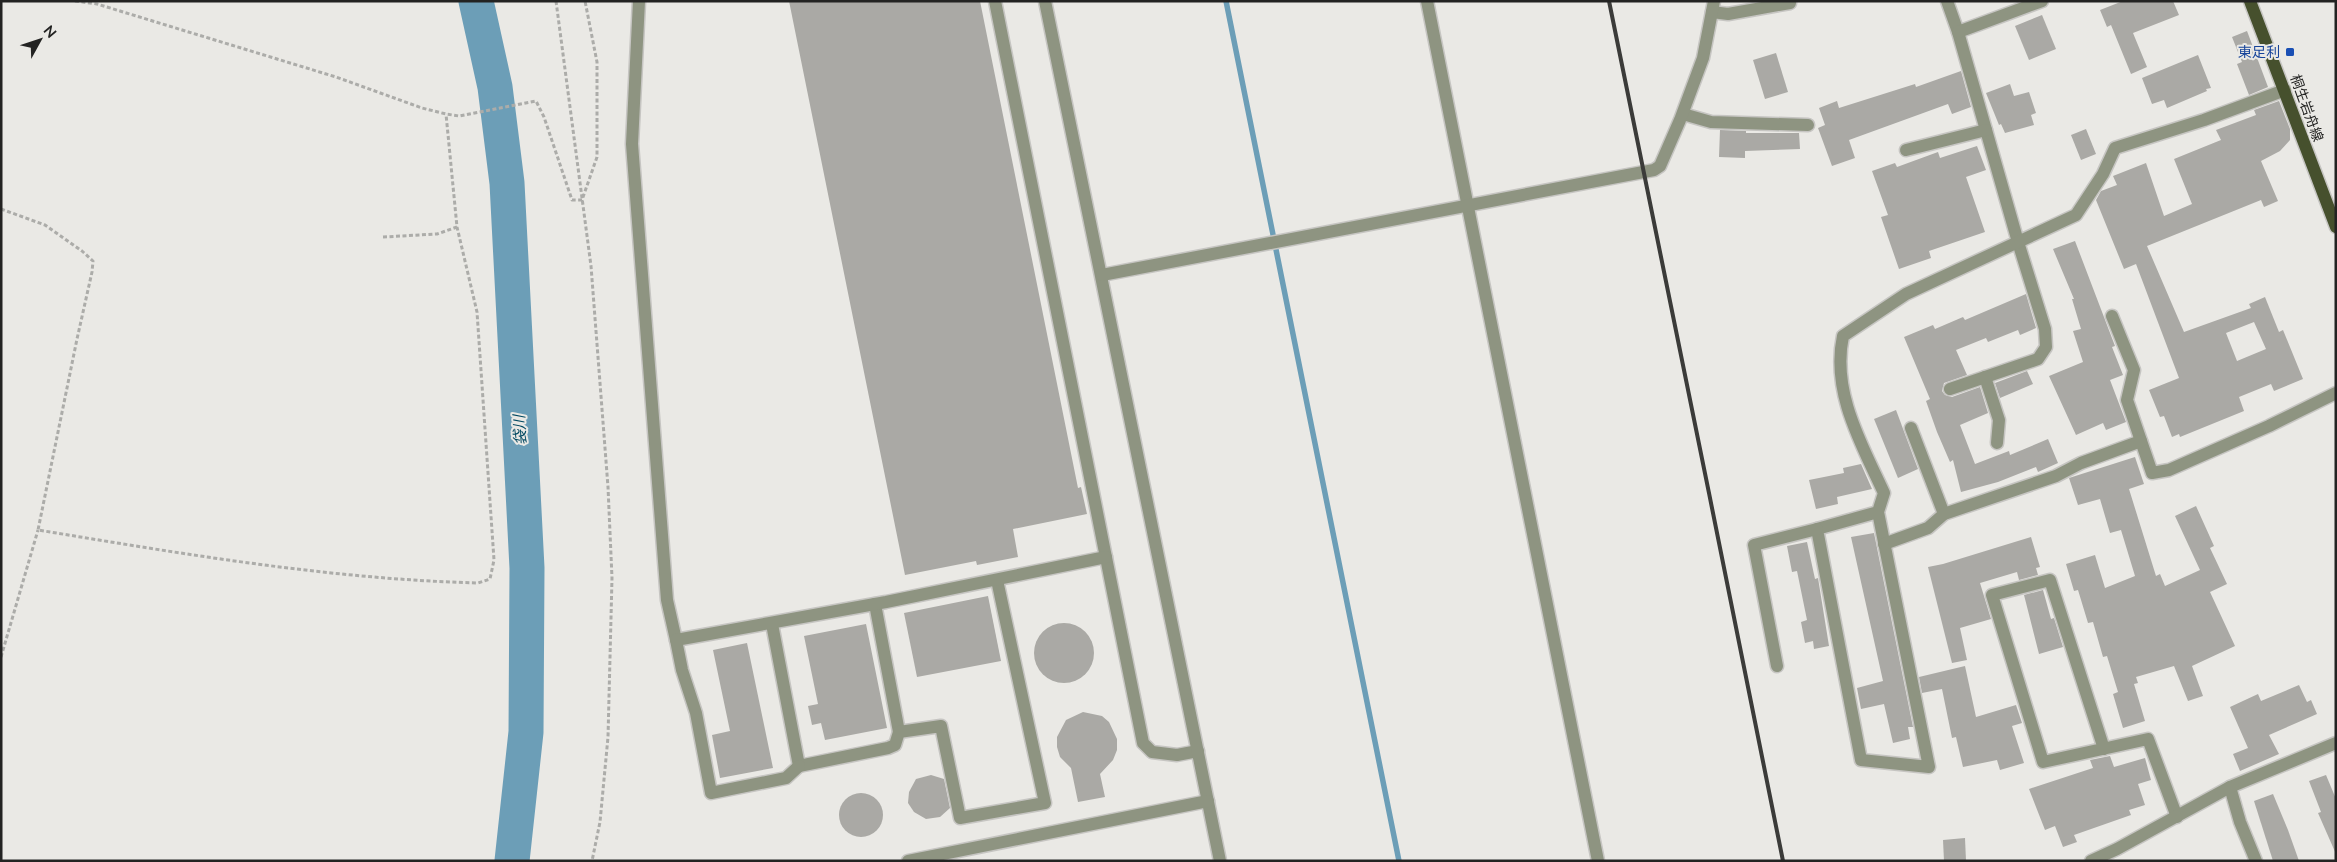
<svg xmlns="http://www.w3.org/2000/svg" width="2337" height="862" font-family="Lato,'Noto Sans JP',sans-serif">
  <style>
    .water { fill: #6c9eb7 }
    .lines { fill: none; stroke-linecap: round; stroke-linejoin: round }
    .stream { stroke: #6c9eb7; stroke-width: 5.5 }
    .river { stroke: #6c9eb7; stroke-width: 35 }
    .building { fill: #aaa9a5; fill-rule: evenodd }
    .minor-casing { stroke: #c6c5c2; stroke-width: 15 }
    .major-casing { stroke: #c6c5c2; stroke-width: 15 }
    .path { stroke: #acaca9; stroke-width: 3; stroke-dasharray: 4 2.5; stroke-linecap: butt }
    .minor { stroke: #8e9481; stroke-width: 12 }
    .major { stroke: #46502d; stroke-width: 12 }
    .rail { stroke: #3b3b39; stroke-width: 4 }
    .transit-dot { fill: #1a4fb4; stroke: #eae9e5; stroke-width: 2 }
    .labels { text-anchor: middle; stroke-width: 4; stroke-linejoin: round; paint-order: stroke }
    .transit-label { font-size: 14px; fill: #164399; stroke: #eae9e5; text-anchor: end }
    .street-label { font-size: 14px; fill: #232322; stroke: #eae9e5 }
    .water-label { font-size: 15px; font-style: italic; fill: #004861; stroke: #eae9e5 }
  </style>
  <rect width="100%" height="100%" fill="#eae9e5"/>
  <polygon class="water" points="526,732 531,817 527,861 499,861"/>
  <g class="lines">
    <polyline class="stream" points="1226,1 1399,861"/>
    <polyline class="river" points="476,1 495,87 507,183 527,568 526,732 512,861"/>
  </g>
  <g class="building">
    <polygon points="789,1 980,1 1078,488 1081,487 1087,514 1013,529 1018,557 977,565 976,561 905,575"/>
    <polygon points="2123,1 2173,1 2179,15 2133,33 2147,67 2131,74 2111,25 2107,27 2100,10"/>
    <polygon points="2042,15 2056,49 2029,60 2015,26"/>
    <polygon points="2247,31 2268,87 2249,95 2237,64 2242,62 2232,37"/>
    <polygon points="1776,53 1788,92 1765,99 1753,60"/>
    <polygon points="2198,55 2211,88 2206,89 2207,91 2167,108 2164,100 2152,104 2142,78"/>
    <polygon points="1961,71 1971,107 1952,114 1948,104 1849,140 1855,158 1832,166 1818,128 1825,125 1819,108 1837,101 1839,108 1915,84 1916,87"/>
    <polygon points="2010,84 2014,96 2029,92 2036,113 2031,115 2034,125 2005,133 2001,124 1999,125 1986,93"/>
    <path d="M2279,101L2290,129V140L2280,151L2261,161L2278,201L2264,207L2261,200L2147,246L2184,332L2251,308L2249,304L2265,297L2279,332L2283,330L2303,379L2274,391L2271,384L2239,397L2244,411L2180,437L2179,434L2172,437L2164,416L2160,417L2149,390L2179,378L2136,264L2124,269L2096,200L2101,191L2117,185L2113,176L2146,163L2164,216L2192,204L2174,159L2221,140L2216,130L2256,115L2254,110ZM2254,322L2266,349L2237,361L2226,333Z"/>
    <polygon points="2086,129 2096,154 2081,160 2071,135"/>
    <polygon points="1720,130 1746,131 1746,133 1799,133 1800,149 1745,151 1745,158 1719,157"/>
    <polygon points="1977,146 1986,170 1966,177 1985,232 1929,251 1931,258 1899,269 1881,217 1888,215 1872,171 1895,163 1897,167 1938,152 1940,158"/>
    <polygon points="2075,241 2115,346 2112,347 2123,375 2110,380 2126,422 2106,430 2103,423 2076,435 2049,376 2083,362 2073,331 2081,329 2072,299 2074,299 2053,249"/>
    <polygon points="2026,294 2036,328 2020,335 2018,330 1988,342 1986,338 1956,350 1967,375 1944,383 1942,391 1945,395 1952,397 1980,387 1988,413 1960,425 1975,464 2009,451 2010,455 2048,439 2058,463 2038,472 2036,467 1998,482 1961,492 1953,460 1950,462 1937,432 1926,401 1930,399 1904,337 1933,325 1935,329 1963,317 1965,320"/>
    <polygon points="2027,371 2033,384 2000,398 1995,383"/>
    <polygon points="1896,410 1918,469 1898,478 1874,419"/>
    <polygon points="2135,457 2144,484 2129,489 2156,576 2160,574 2165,586 2200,570 2175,516 2196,506 2214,546 2210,548 2227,584 2210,592 2235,646 2192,666 2203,696 2188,701 2174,666 2136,677 2138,683 2134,684 2145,721 2123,728 2113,694 2118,692 2107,656 2103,657 2093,622 2088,623 2078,590 2074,591 2066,564 2095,555 2105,588 2135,576 2121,530 2110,533 2100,499 2078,505 2069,478"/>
    <polygon points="1861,464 1872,489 1837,497 1838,504 1816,509 1809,480 1844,473 1843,468"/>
    <polygon points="1874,533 1913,727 1908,727 1910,739 1893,743 1884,704 1861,709 1857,688 1883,681 1851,537"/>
    <polygon points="2031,537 2040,567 2036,568 2038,575 2019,580 2017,572 1980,583 1991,619 1960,628 1967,660 1952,663 1928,567 1943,564"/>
    <polygon points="1807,542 1815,579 1818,578 1829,646 1814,649 1813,641 1805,643 1801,622 1807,620 1797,571 1792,572 1787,546"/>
    <polygon points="2043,590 2051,619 2054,618 2063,647 2039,654 2024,595"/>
    <polygon points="988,596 1001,661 917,677 904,613"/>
    <circle cx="1064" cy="653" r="30"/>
    <polygon points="866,624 887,728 825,740 821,723 812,725 808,706 818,704 804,636"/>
    <polygon points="747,643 773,768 720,778 712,735 730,731 713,650"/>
    <polygon points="1965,666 1976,717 2016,705 2022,723 2012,726 2024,763 2000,770 1997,760 1963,767 1956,737 1952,738 1942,689 1922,693 1919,677"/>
    <polygon points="2299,685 2307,702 2311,700 2317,714 2269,735 2279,754 2240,771 2233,754 2248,748 2230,707 2258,694 2261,701"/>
    <polygon points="1083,712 1102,716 1109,722 1117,739 1117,750 1113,760 1100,774 1105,797 1078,802 1071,768 1060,757 1057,747 1057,737 1066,720"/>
    <polygon points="2110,756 2114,767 2145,758 2151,780 2138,784 2145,805 2129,810 2131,815 2074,835 2077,842 2063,847 2055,826 2045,830 2029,789 2093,768 2090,760"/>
    <polygon points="931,775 944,779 950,808 940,817 926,819 914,812 908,803 909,792 916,779"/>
    <polygon points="2326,775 2336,799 2336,854 2318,813 2321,812 2309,781"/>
    <circle cx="861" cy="815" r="22"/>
    <polygon points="2273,794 2288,830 2299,861 2273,861 2254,801"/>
    <polygon points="1965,838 1966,861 1944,861 1943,840"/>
  </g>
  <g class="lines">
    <g class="minor-casing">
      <g id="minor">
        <polyline points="639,1 632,144 667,600 676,640"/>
        <polyline points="995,1 1143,743 1152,752 1177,755 1198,751"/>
        <polyline points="1045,1 1220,861"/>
        <polyline points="1427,1 1598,861"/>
        <polyline points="1947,1 1958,32 2018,242 2045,329 2046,347 2038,359 1950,389"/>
        <polyline points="1712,12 1728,14 1790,3"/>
        <polyline points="1958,32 2042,1"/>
        <polyline points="1683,114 1711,122 1808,125"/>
        <polyline points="1906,150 1986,130"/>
        <polyline points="1102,275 1654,170 1660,166 1680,120 1703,58 1714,1"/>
        <polyline points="2112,316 2134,370 2127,400 2152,473 2169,470 2269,426 2336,393"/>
        <polyline points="1985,377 1999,420 1997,443"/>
        <polyline points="1911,428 1944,514"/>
        <path d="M1878,512L1817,529L1861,760L1929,767L1878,512L1884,493C1862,445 1831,392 1843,336L1906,294L2076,215L2103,174L2115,148L2204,120L2285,90"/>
        <polyline points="1884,544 1928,528 1944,514 2056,476 2081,463 2141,441"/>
        <polyline points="875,604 899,732"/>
        <polyline points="772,624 799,766 888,748 895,745 899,732 941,726 960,818 1045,803 997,580"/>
        <polyline points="1777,666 1754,545 1817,529"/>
        <polyline points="2104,749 2050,580 1992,595 2043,762 2148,739 2177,817"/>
        <polyline points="799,766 786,778 711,793 696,713 682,670 676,640 886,602 1106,557"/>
        <polyline points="2230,787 2240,822 2256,861"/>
        <polyline points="908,861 1208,801"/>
        <polyline points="2091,861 2117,849 2230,787 2336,743"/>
      </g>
    </g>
    <g class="major-casing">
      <polyline id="major" points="2250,1 2336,227"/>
    </g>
    <g class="path">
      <polyline points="75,1 97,4 336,77 422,108 446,114 459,116 536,101 544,117 572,200 582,200 597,157 597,62 585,1"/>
      <polyline points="556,1 591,266 608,487 612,578 608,737 600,822 592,861"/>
      <path d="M1,209L45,225L82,251L93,261L92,272L77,339L38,530C184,554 329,579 478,583L490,579L494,560L477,312L457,227L446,114"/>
      <polyline points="383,237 437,234 457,227"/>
      <polyline points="1,657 38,530"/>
    </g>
    <use href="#minor" class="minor"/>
    <use href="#major" class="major"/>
    <path class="rail" d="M1609,1C1667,288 1726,574 1783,861"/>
  </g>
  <rect class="transit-dot" x="2285" y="47" width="10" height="10" rx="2.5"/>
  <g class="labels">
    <g class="transit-label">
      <text x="2280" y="57">東足利</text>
    </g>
    <g class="street-label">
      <text transform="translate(2307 108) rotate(70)" y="5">桐生岩舟線</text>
    </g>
    <g class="water-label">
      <text transform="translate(520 430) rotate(-93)" y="5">袋川</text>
    </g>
  </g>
  <rect width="2337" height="862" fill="none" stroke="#232322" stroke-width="5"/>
  <g transform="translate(40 40) rotate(50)" stroke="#eae9e5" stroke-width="4" paint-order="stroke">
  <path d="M0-4L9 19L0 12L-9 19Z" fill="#232322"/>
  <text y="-8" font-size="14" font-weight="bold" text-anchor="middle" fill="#232322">N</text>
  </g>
</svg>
